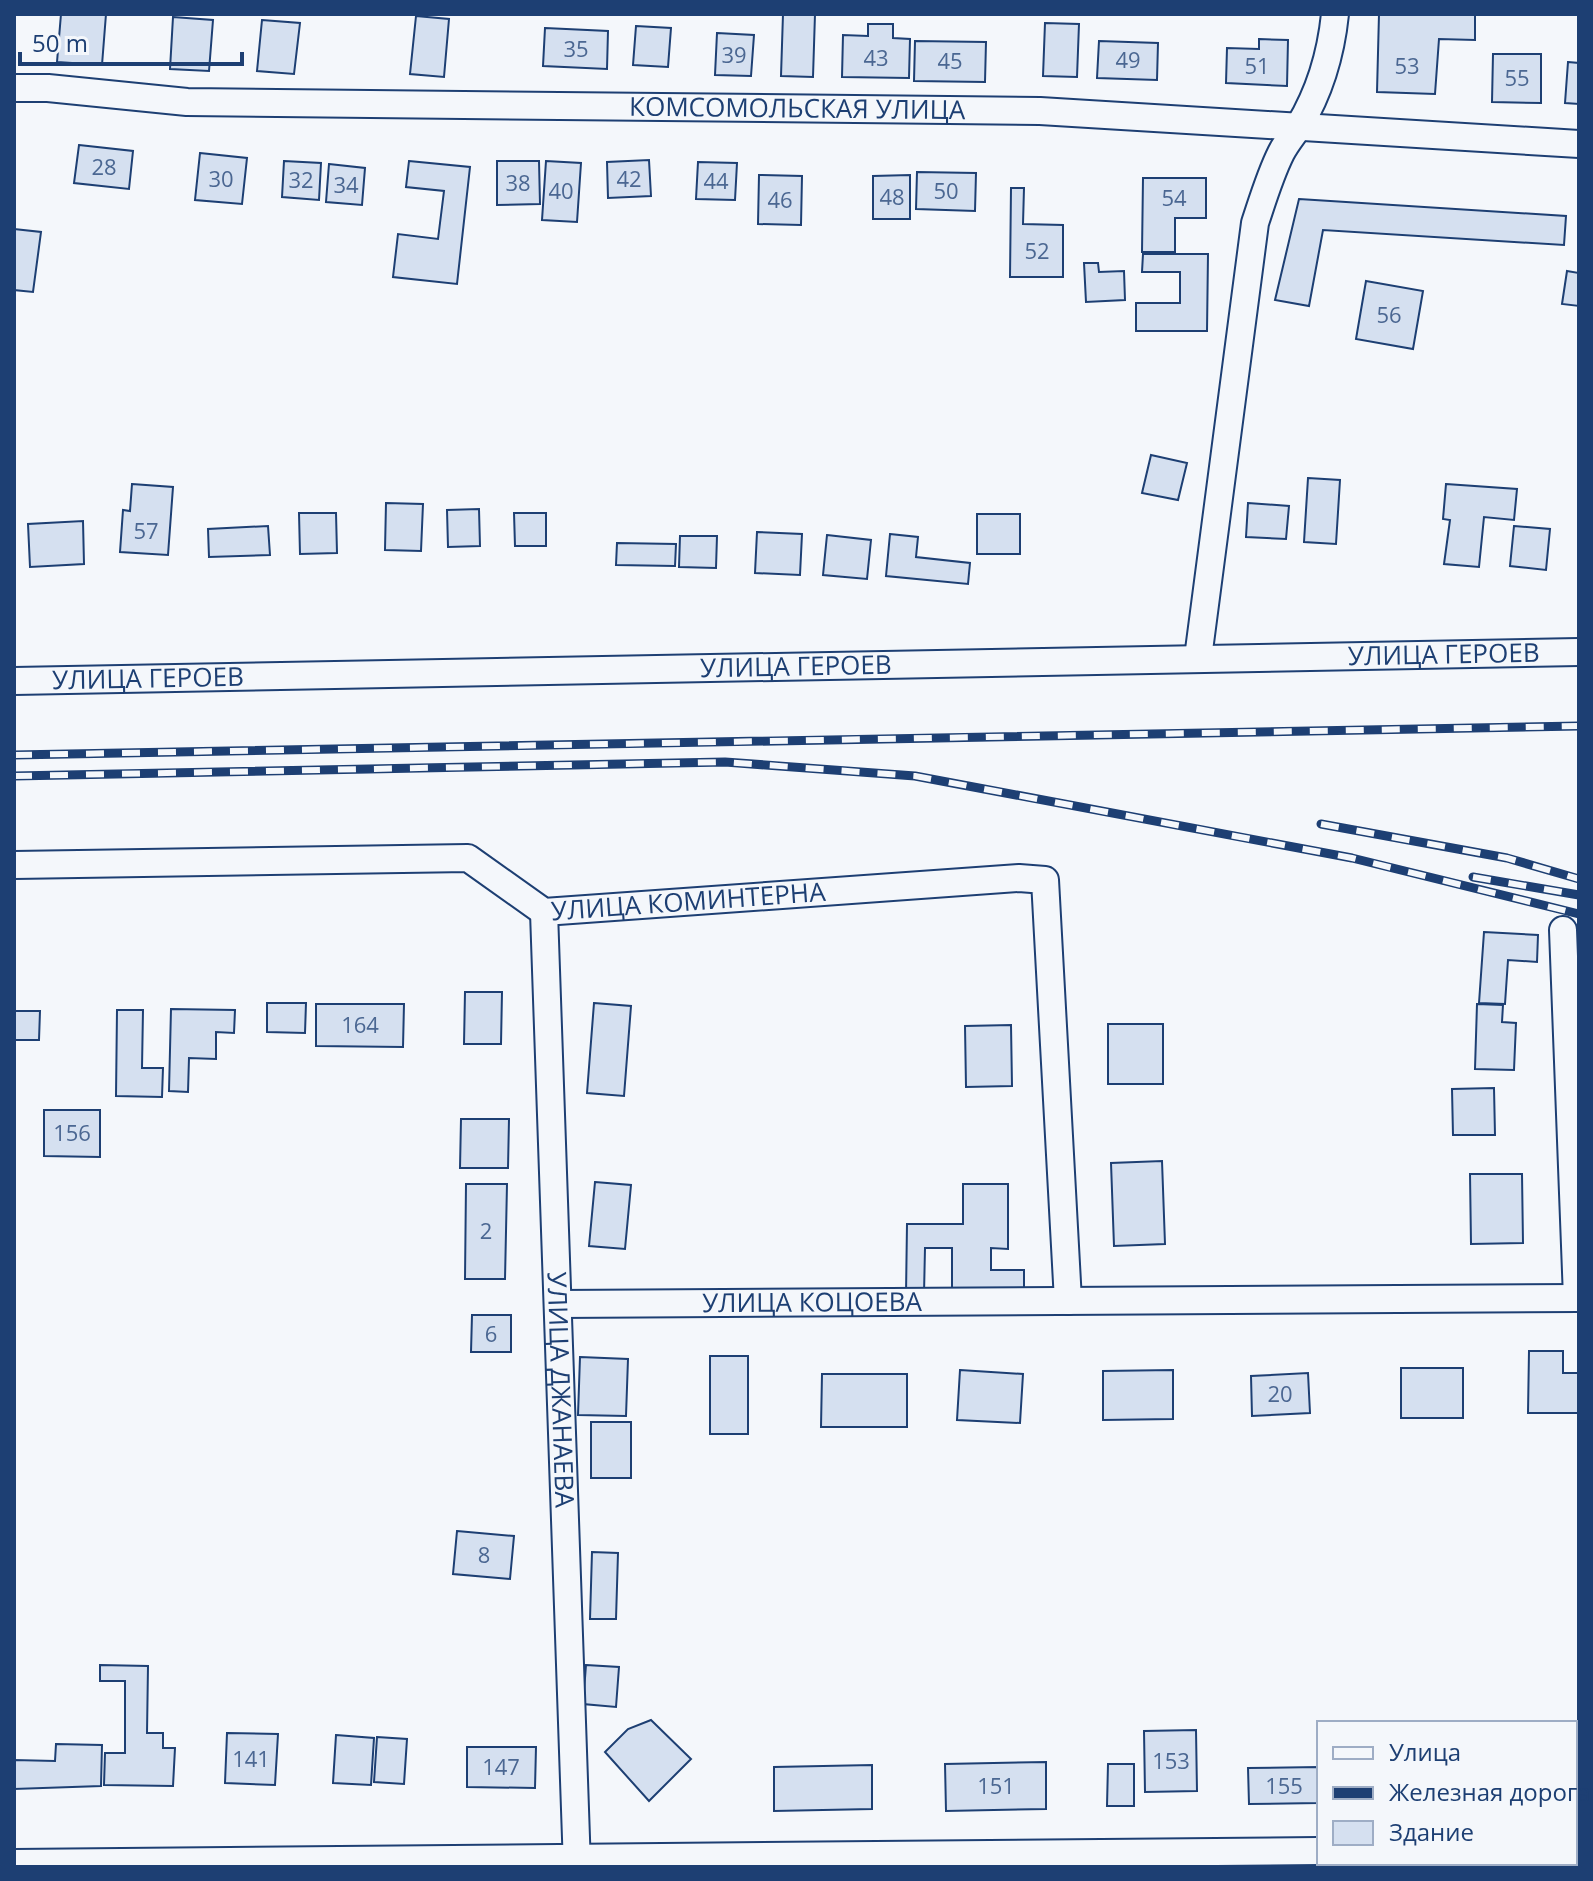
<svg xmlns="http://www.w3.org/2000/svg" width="1593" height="1881" font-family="'Open Sans',sans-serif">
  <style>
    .building { fill: #d5e0f0; stroke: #1d3f73; stroke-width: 2 }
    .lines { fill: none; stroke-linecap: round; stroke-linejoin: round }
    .minor-casing { stroke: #1d3f73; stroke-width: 30 }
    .minor { stroke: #f4f7fb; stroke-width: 26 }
    .rail-casing { stroke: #1d3f73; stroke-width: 9 }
    .rail { stroke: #f4f7fb; stroke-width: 6; stroke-dasharray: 18; stroke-linecap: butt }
    .labels { text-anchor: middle; stroke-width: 6; stroke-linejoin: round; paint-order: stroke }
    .number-label { font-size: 22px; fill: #4b6792 }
    .street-label { font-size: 26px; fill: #1d3f73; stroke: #f4f7fb }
  </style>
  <rect width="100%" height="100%" fill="#f4f7fb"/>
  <g class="building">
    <polygon points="61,14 106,14 102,65 57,62"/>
    <polygon points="783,14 815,14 813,77 781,76"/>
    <polygon points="1379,14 1475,14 1475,40 1439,39 1435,94 1377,92"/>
    <polygon points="416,16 449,19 444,77 410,74"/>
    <polygon points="173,17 213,20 209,71 170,69"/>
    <polygon points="262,20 300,23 294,74 257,71"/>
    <polygon points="1045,23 1079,24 1077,77 1043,76"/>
    <polygon points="868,24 893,24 893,38 910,39 909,78 842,77 843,35 868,36"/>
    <polygon points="636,26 671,28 668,67 633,65"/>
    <polygon points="545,28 608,31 607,69 543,66"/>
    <polygon points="717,33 754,35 751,76 715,75"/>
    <polygon points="1259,39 1288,40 1287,86 1226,83 1227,48 1259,49"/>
    <polygon points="915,41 986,42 985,82 914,81"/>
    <polygon points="1099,41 1158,43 1157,80 1097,78"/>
    <polygon points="1493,54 1541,54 1541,103 1492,102"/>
    <polygon points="1568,62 1579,63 1579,104 1565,103"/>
    <polygon points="79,145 133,151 129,189 74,183"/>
    <polygon points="200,153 247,158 242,204 195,200"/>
    <polygon points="649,160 651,196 608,198 607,162"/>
    <polygon points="284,161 321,163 319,200 282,197"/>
    <polygon points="409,161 470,167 457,284 393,277 398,234 438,239 444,191 406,187"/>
    <polygon points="497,161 539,161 540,204 497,205"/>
    <polygon points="546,161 581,163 577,222 542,220"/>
    <polygon points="698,162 737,163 735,200 696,199"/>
    <polygon points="329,164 365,168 362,205 326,202"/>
    <polygon points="917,172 976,173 975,211 916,209"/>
    <polygon points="759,175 802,176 801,225 758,224"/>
    <polygon points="910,175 910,219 873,219 873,176"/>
    <polygon points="1143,178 1206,178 1206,218 1175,218 1175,252 1142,252"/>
    <polygon points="1011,188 1024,188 1023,224 1063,225 1063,277 1010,277"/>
    <polygon points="1299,199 1566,216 1564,245 1323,230 1309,306 1275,300"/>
    <polygon points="14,229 41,232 33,292 14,290"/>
    <polygon points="1143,254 1208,254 1207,331 1136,331 1136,303 1180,303 1180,272 1142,272"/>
    <polygon points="1084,263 1098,263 1099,272 1124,271 1125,300 1086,302"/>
    <polygon points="1567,271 1579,273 1579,306 1562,304"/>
    <polygon points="1366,281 1423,291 1413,349 1356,339"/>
    <polygon points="1151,455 1187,463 1178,500 1142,493"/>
    <polygon points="1308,478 1340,480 1336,544 1304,542"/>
    <polygon points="132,484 173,487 168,555 120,552 123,510 130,511"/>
    <polygon points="1446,484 1517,489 1514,520 1484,517 1479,567 1444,564 1450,520 1443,519"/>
    <polygon points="386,503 423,504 421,551 385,550"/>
    <polygon points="1248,503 1289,506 1286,539 1246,537"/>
    <polygon points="479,509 480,546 448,547 447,510"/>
    <polygon points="299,513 336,513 337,553 300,554"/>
    <polygon points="514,513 546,513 546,546 515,546"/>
    <rect x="977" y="514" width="43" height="40"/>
    <polygon points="83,521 84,564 30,567 28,524"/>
    <polygon points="268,526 270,555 209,557 208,529"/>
    <polygon points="1514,526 1550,529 1546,570 1510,566"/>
    <polygon points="757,532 802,534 800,575 755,573"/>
    <polygon points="890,534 918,537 916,557 970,563 968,584 886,576"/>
    <polygon points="827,535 871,540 867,579 823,575"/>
    <polygon points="680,536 717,536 716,568 679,567"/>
    <polygon points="617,543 676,544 675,566 616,565"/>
    <polygon points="1484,932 1538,935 1537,962 1508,960 1505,1004 1479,1003"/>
    <polygon points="465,992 502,992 501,1044 464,1044"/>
    <polygon points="267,1003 306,1003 305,1033 267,1032"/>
    <polygon points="594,1003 631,1006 624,1096 587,1093"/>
    <polygon points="316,1004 404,1004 403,1047 316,1046"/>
    <polygon points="1477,1004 1503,1005 1502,1022 1516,1023 1514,1070 1475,1069"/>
    <polygon points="171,1009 235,1010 234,1033 216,1032 216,1059 189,1058 188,1092 169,1091"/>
    <polygon points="117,1010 143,1010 142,1068 163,1068 162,1097 116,1096"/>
    <polygon points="14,1011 40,1011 39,1040 14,1040"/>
    <rect x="1108" y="1024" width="55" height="60"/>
    <polygon points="1011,1025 1012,1086 966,1087 965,1026"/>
    <polygon points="1494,1088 1495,1135 1453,1135 1452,1089"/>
    <polygon points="44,1110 100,1110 100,1157 44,1156"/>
    <polygon points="461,1119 509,1119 508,1168 460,1168"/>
    <polygon points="1162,1161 1165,1244 1114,1246 1111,1163"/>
    <polygon points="1470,1174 1522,1174 1523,1243 1471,1244"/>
    <polygon points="595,1182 631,1185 625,1249 589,1246"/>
    <polygon points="466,1184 507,1184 505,1279 465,1279"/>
    <polygon points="963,1184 1008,1184 1008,1249 991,1248 991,1270 1024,1270 1024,1291 952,1290 952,1248 925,1248 924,1294 906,1294 907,1224 963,1224"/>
    <polygon points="472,1315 511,1315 511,1352 471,1352"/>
    <polygon points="1529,1351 1563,1351 1563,1373 1579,1373 1579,1413 1528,1413"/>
    <rect x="710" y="1356" width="38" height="78"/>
    <polygon points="580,1357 628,1359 626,1416 578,1415"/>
    <rect x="1401" y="1368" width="62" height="50"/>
    <polygon points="960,1370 1023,1374 1020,1423 957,1420"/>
    <polygon points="1173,1370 1173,1419 1103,1420 1103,1371"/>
    <polygon points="1308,1373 1310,1413 1252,1416 1251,1376"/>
    <polygon points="822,1374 907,1374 907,1427 821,1427"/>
    <rect x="591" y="1422" width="40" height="56"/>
    <polygon points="457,1531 514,1536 510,1579 453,1574"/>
    <polygon points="592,1552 618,1553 616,1619 590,1619"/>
    <polygon points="100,1665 148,1666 147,1733 163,1733 163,1748 175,1748 173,1786 104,1785 105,1753 125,1753 125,1681 100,1681"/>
    <polygon points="586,1665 619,1667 616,1707 583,1704"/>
    <polygon points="651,1720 691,1759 649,1801 605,1752 628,1729"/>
    <polygon points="1196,1730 1197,1791 1145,1792 1144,1731"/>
    <polygon points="227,1733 278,1734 275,1785 225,1783"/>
    <polygon points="336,1735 374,1738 371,1785 333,1783"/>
    <polygon points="377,1737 407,1739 404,1784 374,1782"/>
    <polygon points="1575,1741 1579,1743 1579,1807 1575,1805"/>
    <polygon points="56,1744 102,1745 101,1786 14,1789 14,1760 55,1761"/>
    <polygon points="467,1747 536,1747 535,1788 467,1787"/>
    <polygon points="1046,1762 1046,1809 946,1811 945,1764"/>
    <polygon points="1108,1764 1134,1764 1134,1806 1107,1806"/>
    <polygon points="872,1765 872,1809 774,1811 774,1767"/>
    <polygon points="1319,1767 1319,1803 1249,1804 1248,1768"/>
  </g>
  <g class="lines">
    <g class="minor-casing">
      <g id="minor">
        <path id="s1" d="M14,88H48L187,102L1040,111L1579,144"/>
        <path d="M1198,658L1255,223C1263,199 1270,175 1281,153C1286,143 1293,135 1299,126C1319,93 1331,53 1335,14"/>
        <path id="s2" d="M14,681L1579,652"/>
        <path id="s3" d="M14,865L468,858L544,912L1019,878L1045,880L1068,1301"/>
        <path id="s4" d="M544,912L577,1867"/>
        <polyline points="1563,930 1577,1298"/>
        <path id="s5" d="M558,1304L1579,1298"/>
        <polyline points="1575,1848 1579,1848"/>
        <polyline points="14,1863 1319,1851"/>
      </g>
    </g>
    <use href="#minor" class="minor"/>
    <g class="rail-casing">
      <g id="rail">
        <polyline points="14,755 1579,726"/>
        <polyline points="14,776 725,762 915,776 1352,858 1579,914"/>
        <polyline points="1321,824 1507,858 1579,879"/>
        <polyline points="1473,877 1579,895"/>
      </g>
    </g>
    <use href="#rail" class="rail"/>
  </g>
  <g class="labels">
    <g class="number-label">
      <text x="576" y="57">35</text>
      <text x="734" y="63">39</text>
      <text x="876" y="66">43</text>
      <text x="1128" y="68">49</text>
      <text x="950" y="69">45</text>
      <text x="1257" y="74">51</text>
      <text x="1407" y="74">53</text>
      <text x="1517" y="86">55</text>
      <text x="104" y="175">28</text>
      <text x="221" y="187">30</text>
      <text x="629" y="187">42</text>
      <text x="301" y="188">32</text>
      <text x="716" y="189">44</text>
      <text x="518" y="191">38</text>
      <text x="346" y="193">34</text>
      <text x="561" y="199">40</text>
      <text x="946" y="199">50</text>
      <text x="892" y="205">48</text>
      <text x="1174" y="206">54</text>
      <text x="780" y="208">46</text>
      <text x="1037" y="259">52</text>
      <text x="1389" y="323">56</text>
      <text x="146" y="539">57</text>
      <text x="360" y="1033">164</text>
      <text x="72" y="1141">156</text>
      <text x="486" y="1239">2</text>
      <text x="491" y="1342">6</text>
      <text x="1280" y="1402">20</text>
      <text x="484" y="1563">8</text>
      <text x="251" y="1767">141</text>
      <text x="1171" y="1769">153</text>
      <text x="501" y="1775">147</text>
      <text x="996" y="1794">151</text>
      <text x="1284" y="1794">155</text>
    </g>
    <g class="street-label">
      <text dy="9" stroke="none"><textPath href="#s1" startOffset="784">КОМСОМОЛЬСКАЯ УЛИЦА</textPath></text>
      <text dy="9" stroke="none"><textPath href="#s2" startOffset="1430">УЛИЦА ГЕРОЕВ</textPath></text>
      <text dy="9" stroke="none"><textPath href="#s2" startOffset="782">УЛИЦА ГЕРОЕВ</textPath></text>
      <text dy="9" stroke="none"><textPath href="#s2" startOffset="134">УЛИЦА ГЕРОЕВ</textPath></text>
      <text dy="9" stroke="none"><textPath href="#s3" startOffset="692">УЛИЦА КОМИНТЕРНА</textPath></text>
      <text dy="9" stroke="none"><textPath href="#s5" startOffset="254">УЛИЦА КОЦОЕВА</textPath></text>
      <text dy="9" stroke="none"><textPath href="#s4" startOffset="478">УЛИЦА ДЖАНАЕВА</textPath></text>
    </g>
  </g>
  <rect width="1593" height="1881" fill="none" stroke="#1d3f73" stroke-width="32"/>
  <rect x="1317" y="1721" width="260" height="144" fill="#f4f7fb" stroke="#9eadc5" stroke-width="2"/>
  <rect x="1333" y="1747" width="40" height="12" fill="#f4f7fb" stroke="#9eadc5" stroke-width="2"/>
  <text x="1389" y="1761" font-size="24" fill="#1d3f73">Улица</text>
  <rect x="1333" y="1787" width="40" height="12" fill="#1d3f73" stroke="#9eadc5" stroke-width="2"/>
  <text x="1389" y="1801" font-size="24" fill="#1d3f73">Железная дорога</text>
  <rect x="1333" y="1821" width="40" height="24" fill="#d5e0f0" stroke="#9eadc5" stroke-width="2"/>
  <text x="1389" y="1841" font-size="24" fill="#1d3f73">Здание</text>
  <path d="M20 52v12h222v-12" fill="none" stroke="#1d3f73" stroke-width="4"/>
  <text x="32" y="52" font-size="24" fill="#1d3f73" stroke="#f4f7fb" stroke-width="6" paint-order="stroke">50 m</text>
</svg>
